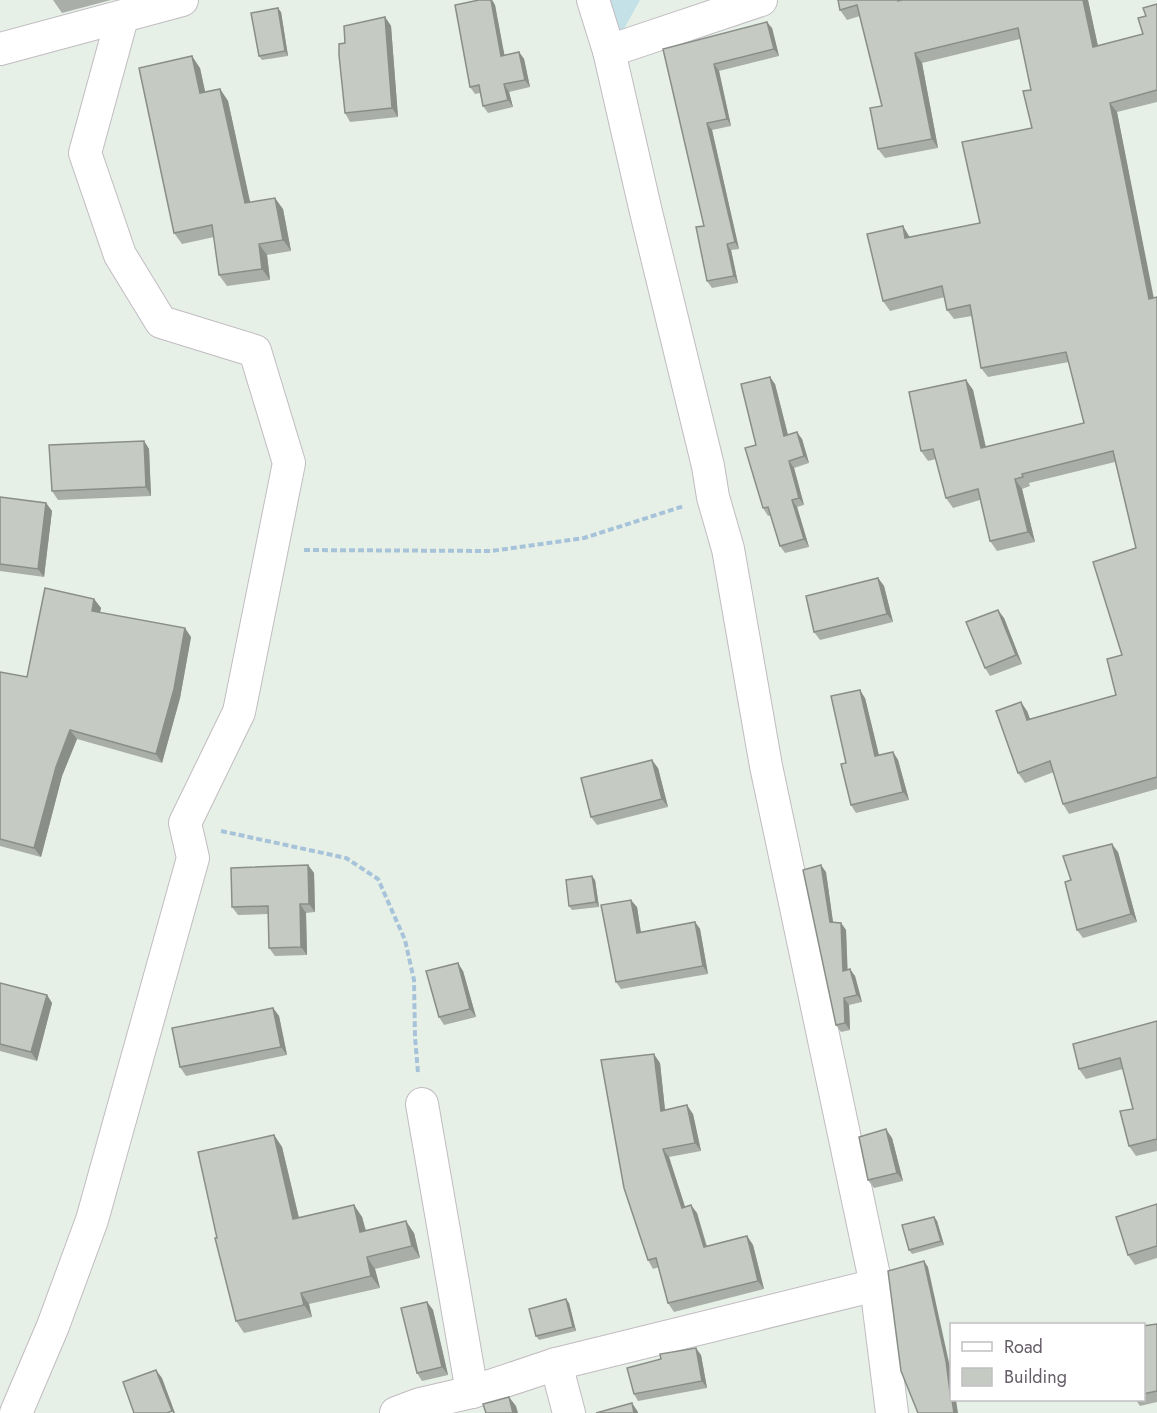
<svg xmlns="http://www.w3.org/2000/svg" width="1157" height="1413" font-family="Jost,sans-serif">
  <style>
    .green { fill: #c4e1e8 }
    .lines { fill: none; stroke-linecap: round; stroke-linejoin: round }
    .minor-casing { stroke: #c1bbc2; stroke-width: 34 }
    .path { stroke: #a7c3da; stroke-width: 4; stroke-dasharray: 6 3; stroke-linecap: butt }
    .minor { stroke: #fff; stroke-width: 32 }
    .wall { fill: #a9afa8 }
    .shaded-wall { fill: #8a8e88 }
    .building { fill: #c5cbc3; stroke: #8a8e88; stroke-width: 1.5 }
  </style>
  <rect width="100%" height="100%" fill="#e7f0e7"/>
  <polygon class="green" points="608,0 640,0 619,38"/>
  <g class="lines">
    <g class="minor-casing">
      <g id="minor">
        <polyline points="593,0 609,51 646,212 708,466 713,497 728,549 766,766 876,1285 892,1413"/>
        <polyline points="0,49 182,0"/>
        <polyline points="609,51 761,0"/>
        <polyline points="422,1104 472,1392"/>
        <polyline points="556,1364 569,1413"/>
        <polyline points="16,1413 53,1326 92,1220 193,858 185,823 239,712 289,463 255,351 161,322 120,255 85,153 122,18"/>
        <polyline points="396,1413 420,1404 472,1392 556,1364 876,1285"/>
      </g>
    </g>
    <g class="path">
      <polyline points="304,550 491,551 584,538 684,506"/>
      <polyline points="221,831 346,858 378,879 405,940 414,980 415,1037 418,1073"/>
    </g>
    <use href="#minor" class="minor"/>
  </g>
  <g class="wall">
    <polygon points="53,0 111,0 62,13"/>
    <polygon points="479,0 492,0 495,5 504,55 519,52 524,59 530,87 509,92 513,107 488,113 483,106 480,93 475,94 470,87"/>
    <polygon points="838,0 898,1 902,0 1088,0 1098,46 1143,34 1146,16 1157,4 1157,102 1117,112 1153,298 1157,297 1157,789 1069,814 1063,804 1054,772 1025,783 1018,773 1027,711 1030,719 1116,695 1136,548 1115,462 1029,483 1030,486 1022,489 1035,542 997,551 990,541 980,500 953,508 946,498 936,459 928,461 921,451 966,380 973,390 986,447 1084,423 1069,362 988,377 981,368 972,316 954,319 947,310 945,297 890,311 883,301 909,236 910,237 980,223 1032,128 1031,90 1020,39 922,63 938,148 885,158 878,149 882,106 860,16 847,20 840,10"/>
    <polygon points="281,12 288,56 262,60 259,56"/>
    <polygon points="385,17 391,26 398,117 350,122 345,113 345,43"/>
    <polygon points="772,28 779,56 719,71 731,126 712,130 739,249 731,250 738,283 712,288 707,281 704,226 663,49"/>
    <polygon points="200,68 205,92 220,89 228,101 250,203 283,209 291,251 267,255 270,280 227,286 219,275 214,237 182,244 174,233"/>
    <polygon points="775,384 788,435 802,439 809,463 794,468 804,505 797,507 809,547 785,553 780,546 771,515 768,516 763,508 756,445"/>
    <polygon points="144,441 149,449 151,496 58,500 52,491"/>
    <polygon points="0,497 46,503 52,511 44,577 0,571"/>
    <polygon points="878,578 884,586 893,622 820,640 814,632"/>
    <polygon points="94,599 101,608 100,613 191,637 180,698 162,763 77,739 62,776 41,857 0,846 0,672 27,677"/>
    <polygon points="1004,618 1022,664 990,676 985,668"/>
    <polygon points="865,698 879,755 893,752 898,760 909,800 856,813 851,805 846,763"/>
    <polygon points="658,768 668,807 597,825 591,817"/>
    <polygon points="1118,852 1137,922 1083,938 1077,930"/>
    <polygon points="308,865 314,873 315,912 306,913 307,955 275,956 269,948 268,914 238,915 232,907"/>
    <polygon points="826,872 833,923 841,923 846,930 847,969 855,976 862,1002 849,1005 850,1030 841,1032 836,1025"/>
    <polygon points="595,880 599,907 572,910 569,906"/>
    <polygon points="637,907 641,932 695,922 700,929 708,974 621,989 616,982"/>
    <polygon points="463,971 476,1017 444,1025 439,1017"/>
    <polygon points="0,983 47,995 52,1003 37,1061 0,1051"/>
    <polygon points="273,1008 279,1016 287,1055 186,1076 180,1067"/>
    <polygon points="1157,1021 1157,1151 1136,1156 1129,1146 1133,1109 1123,1069 1086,1079 1079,1069"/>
    <polygon points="660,1063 665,1110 693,1114 701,1151 669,1157 685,1207 697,1213 707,1246 747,1236 753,1245 764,1289 674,1312 668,1303 659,1267 653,1269 648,1260"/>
    <polygon points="274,1135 282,1147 299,1218 354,1205 362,1217 366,1230 414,1233 420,1258 375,1269 380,1288 309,1304 312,1317 244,1333 236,1321 217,1238"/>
    <polygon points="892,1138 903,1181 874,1188 868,1180"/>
    <polygon points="1157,1204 1157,1258 1135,1265 1128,1255"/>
    <polygon points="934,1217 937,1221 944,1245 912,1254 909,1250"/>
    <polygon points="427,1302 433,1310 448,1375 422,1381 417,1373"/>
    <polygon points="569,1303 576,1331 539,1340 536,1336"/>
    <polygon points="1157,1324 1157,1402 1140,1406 1136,1400 1143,1400 1143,1326"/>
    <polygon points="701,1355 707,1388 638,1401 634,1394 661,1359"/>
  </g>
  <g class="shaded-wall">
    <polygon points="491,0 492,0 495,5 506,63 501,56"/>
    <polygon points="1083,0 1088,0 1100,56 1093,47"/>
    <polygon points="278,8 281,12 288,56 285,51"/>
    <polygon points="385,17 391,26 398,117 392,108"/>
    <polygon points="767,22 772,28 779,56 774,49"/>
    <polygon points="519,52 524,59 530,87 525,80"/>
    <polygon points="915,53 922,63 938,148 932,139"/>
    <polygon points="192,56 200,68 208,105 200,93"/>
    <polygon points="714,64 719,71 731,126 727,119"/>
    <polygon points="504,84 509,92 513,107 508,100"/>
    <polygon points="220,89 228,101 253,215 245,203"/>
    <polygon points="1110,103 1117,112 1156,309 1149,299"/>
    <polygon points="707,123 712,130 739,249 735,242"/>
    <polygon points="275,198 283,209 291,251 283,240"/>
    <polygon points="903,226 909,236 912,248 905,238"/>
    <polygon points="259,244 267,255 270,280 262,269"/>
    <polygon points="727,244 731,250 738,283 734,276"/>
    <polygon points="770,377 775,384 790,443 784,436"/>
    <polygon points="966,380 973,390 988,458 981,448"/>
    <polygon points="797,432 802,439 809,463 804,456"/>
    <polygon points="144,441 149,449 151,496 146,487"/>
    <polygon points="789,461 794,468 804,505 799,498"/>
    <polygon points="1015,479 1022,489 1035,542 1028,532"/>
    <polygon points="792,500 797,507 809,547 804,539"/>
    <polygon points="46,503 52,511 44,577 38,569"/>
    <polygon points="878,578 884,586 893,622 887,614"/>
    <polygon points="94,599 101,608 98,620 92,611"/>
    <polygon points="998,610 1004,618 1022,664 1016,655"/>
    <polygon points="185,628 191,637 180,698 162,763 156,754"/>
    <polygon points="860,690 865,698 881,764 875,756"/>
    <polygon points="1021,702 1027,711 1034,730 1027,720"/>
    <polygon points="70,730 77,739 62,776 41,857 34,848 56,767"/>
    <polygon points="893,752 898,760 909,800 903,792"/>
    <polygon points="652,760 658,768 668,807 662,799"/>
    <polygon points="1112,844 1118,852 1137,922 1131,914"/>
    <polygon points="308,865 314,873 315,912 309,904"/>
    <polygon points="821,865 826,872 834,929 830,922"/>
    <polygon points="592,876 595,880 599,907 596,902"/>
    <polygon points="631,900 637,907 642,940 637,933"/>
    <polygon points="300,904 306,913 307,955 301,947"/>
    <polygon points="695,922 700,929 708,974 703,966"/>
    <polygon points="841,923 846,930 848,978 843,971"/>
    <polygon points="458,963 463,971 476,1017 470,1009"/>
    <polygon points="850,969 855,976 862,1002 857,995"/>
    <polygon points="47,995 52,1003 37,1061 31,1052"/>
    <polygon points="844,998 849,1005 850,1030 845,1023"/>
    <polygon points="273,1008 279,1016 287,1055 281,1047"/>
    <polygon points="654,1054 660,1063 666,1119 661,1111"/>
    <polygon points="687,1105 693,1114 701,1151 695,1143"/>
    <polygon points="886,1129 892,1138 903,1181 897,1173"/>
    <polygon points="274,1135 282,1147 302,1231 293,1219"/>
    <polygon points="663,1149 669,1157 688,1216 682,1208"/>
    <polygon points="354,1205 362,1217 369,1244 360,1232"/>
    <polygon points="691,1205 697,1213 709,1256 704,1247"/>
    <polygon points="934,1217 937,1221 944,1245 941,1241"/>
    <polygon points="406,1221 414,1233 420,1258 412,1246"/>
    <polygon points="747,1236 753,1245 764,1289 758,1281"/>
    <polygon points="367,1257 375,1269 380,1288 371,1276"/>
    <polygon points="924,1261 928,1267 950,1367 951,1373 951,1394"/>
    <polygon points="301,1293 309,1304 312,1317 304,1305"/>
    <polygon points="566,1299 569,1303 576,1331 573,1327"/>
    <polygon points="427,1302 433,1310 448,1375 442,1367"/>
    <polygon points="696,1348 701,1355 707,1388 702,1381"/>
    <polygon points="156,1370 162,1378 175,1413 173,1413 172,1411"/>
    <polygon points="509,1397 516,1406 518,1413 513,1413"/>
    <polygon points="952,1400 956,1400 958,1413 954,1413"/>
    <polygon points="632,1403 638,1412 638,1413 634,1413"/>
  </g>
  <g class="building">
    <polygon points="479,0 491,0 501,56 519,52 525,80 504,84 508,100 483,106 479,85 470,87 455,5"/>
    <polygon points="838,0 897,0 898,1 902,0 1083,0 1093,47 1143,34 1138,18 1146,16 1143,8 1157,4 1157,90 1110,103 1149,299 1157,297 1157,777 1063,804 1050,761 1018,773 996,711 1021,702 1027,720 1116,695 1107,659 1122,655 1093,562 1136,548 1113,451 1022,474 1023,477 1015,479 1028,532 990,541 978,489 946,498 933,449 921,451 909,392 966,380 981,448 1084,423 1066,352 981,368 970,305 947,310 942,286 883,301 867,234 903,226 905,238 980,223 962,142 1032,128 1023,91 1031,90 1018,28 915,53 932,139 878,149 870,108 882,106 857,5 840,10"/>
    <polygon points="278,8 285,51 259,56 251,13"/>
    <polygon points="385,17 392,108 345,113 339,55 339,44 345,43 344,26"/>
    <polygon points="767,22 774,49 714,64 727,119 707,123 735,242 727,244 734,276 707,281 696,227 704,226 663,49"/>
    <polygon points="192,56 200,93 220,89 245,203 275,198 283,240 259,244 262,269 219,275 212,225 174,233 139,68"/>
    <polygon points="770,377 784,436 797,432 804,456 789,461 799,498 792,500 804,539 780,546 768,507 763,508 745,448 756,445 741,384"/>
    <polygon points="144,441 146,487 52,491 49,445"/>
    <polygon points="0,497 46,503 38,569 0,564"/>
    <polygon points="878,578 887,614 814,632 806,596"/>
    <polygon points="45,588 94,599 92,611 185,628 174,689 156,754 70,730 56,767 34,848 0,839 0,672 27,677"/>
    <polygon points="998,610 1016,655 985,668 966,622"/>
    <polygon points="860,690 875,756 893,752 903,792 851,805 841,764 846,763 831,696"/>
    <polygon points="652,760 662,799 591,817 581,778"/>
    <polygon points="1112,844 1131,914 1077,930 1065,882 1071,880 1063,856"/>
    <polygon points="308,865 309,904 300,904 301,947 269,948 268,906 232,907 231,868"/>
    <polygon points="821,865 830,922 841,923 843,971 850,969 857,995 844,998 845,1023 836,1025 803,870"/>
    <polygon points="592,876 596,902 569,906 566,880"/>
    <polygon points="631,900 637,933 695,922 703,966 616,982 601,905"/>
    <polygon points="458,963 470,1009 439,1017 426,971"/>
    <polygon points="0,983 47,995 31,1052 0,1044"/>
    <polygon points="273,1008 281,1047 180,1067 172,1028"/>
    <polygon points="1157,1021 1157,1139 1129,1146 1120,1111 1133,1109 1120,1058 1079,1069 1073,1044"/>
    <polygon points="654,1054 661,1111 687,1105 695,1143 663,1149 682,1208 691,1205 704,1247 747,1236 758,1281 668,1303 656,1258 648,1260 624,1188 601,1060"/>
    <polygon points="886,1129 897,1173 868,1180 859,1137"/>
    <polygon points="274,1135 293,1219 354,1205 360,1232 406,1221 412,1246 367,1257 371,1276 301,1293 304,1305 236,1321 215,1238 217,1238 198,1152"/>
    <polygon points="1157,1204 1157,1246 1128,1255 1116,1217"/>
    <polygon points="934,1217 941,1241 909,1250 902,1225"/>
    <polygon points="924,1261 946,1361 951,1400 952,1400 954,1413 918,1413 901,1371 888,1271"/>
    <polygon points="566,1299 573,1327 536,1336 529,1309"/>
    <polygon points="427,1302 442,1367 417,1373 401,1308"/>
    <polygon points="1157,1324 1157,1391 1143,1394 1143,1326"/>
    <polygon points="696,1348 702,1381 634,1394 627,1368 661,1359 660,1354"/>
    <polygon points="156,1370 172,1411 167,1413 134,1413 123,1382"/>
    <polygon points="509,1397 513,1413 486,1413 483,1404"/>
    <polygon points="632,1403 634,1413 596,1413"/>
  </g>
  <rect x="950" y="1323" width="195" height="78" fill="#ffffff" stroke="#c1bfc2" stroke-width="1.5"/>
  <rect x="962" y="1342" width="30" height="9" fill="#ffffff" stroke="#c1bfc2" stroke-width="1.5"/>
  <text x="1004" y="1353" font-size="18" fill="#655e67">Road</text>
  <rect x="962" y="1368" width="30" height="18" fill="#c5cbc3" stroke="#c1bfc2" stroke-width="1.5"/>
  <text x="1004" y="1383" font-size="18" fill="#655e67">Building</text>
</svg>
